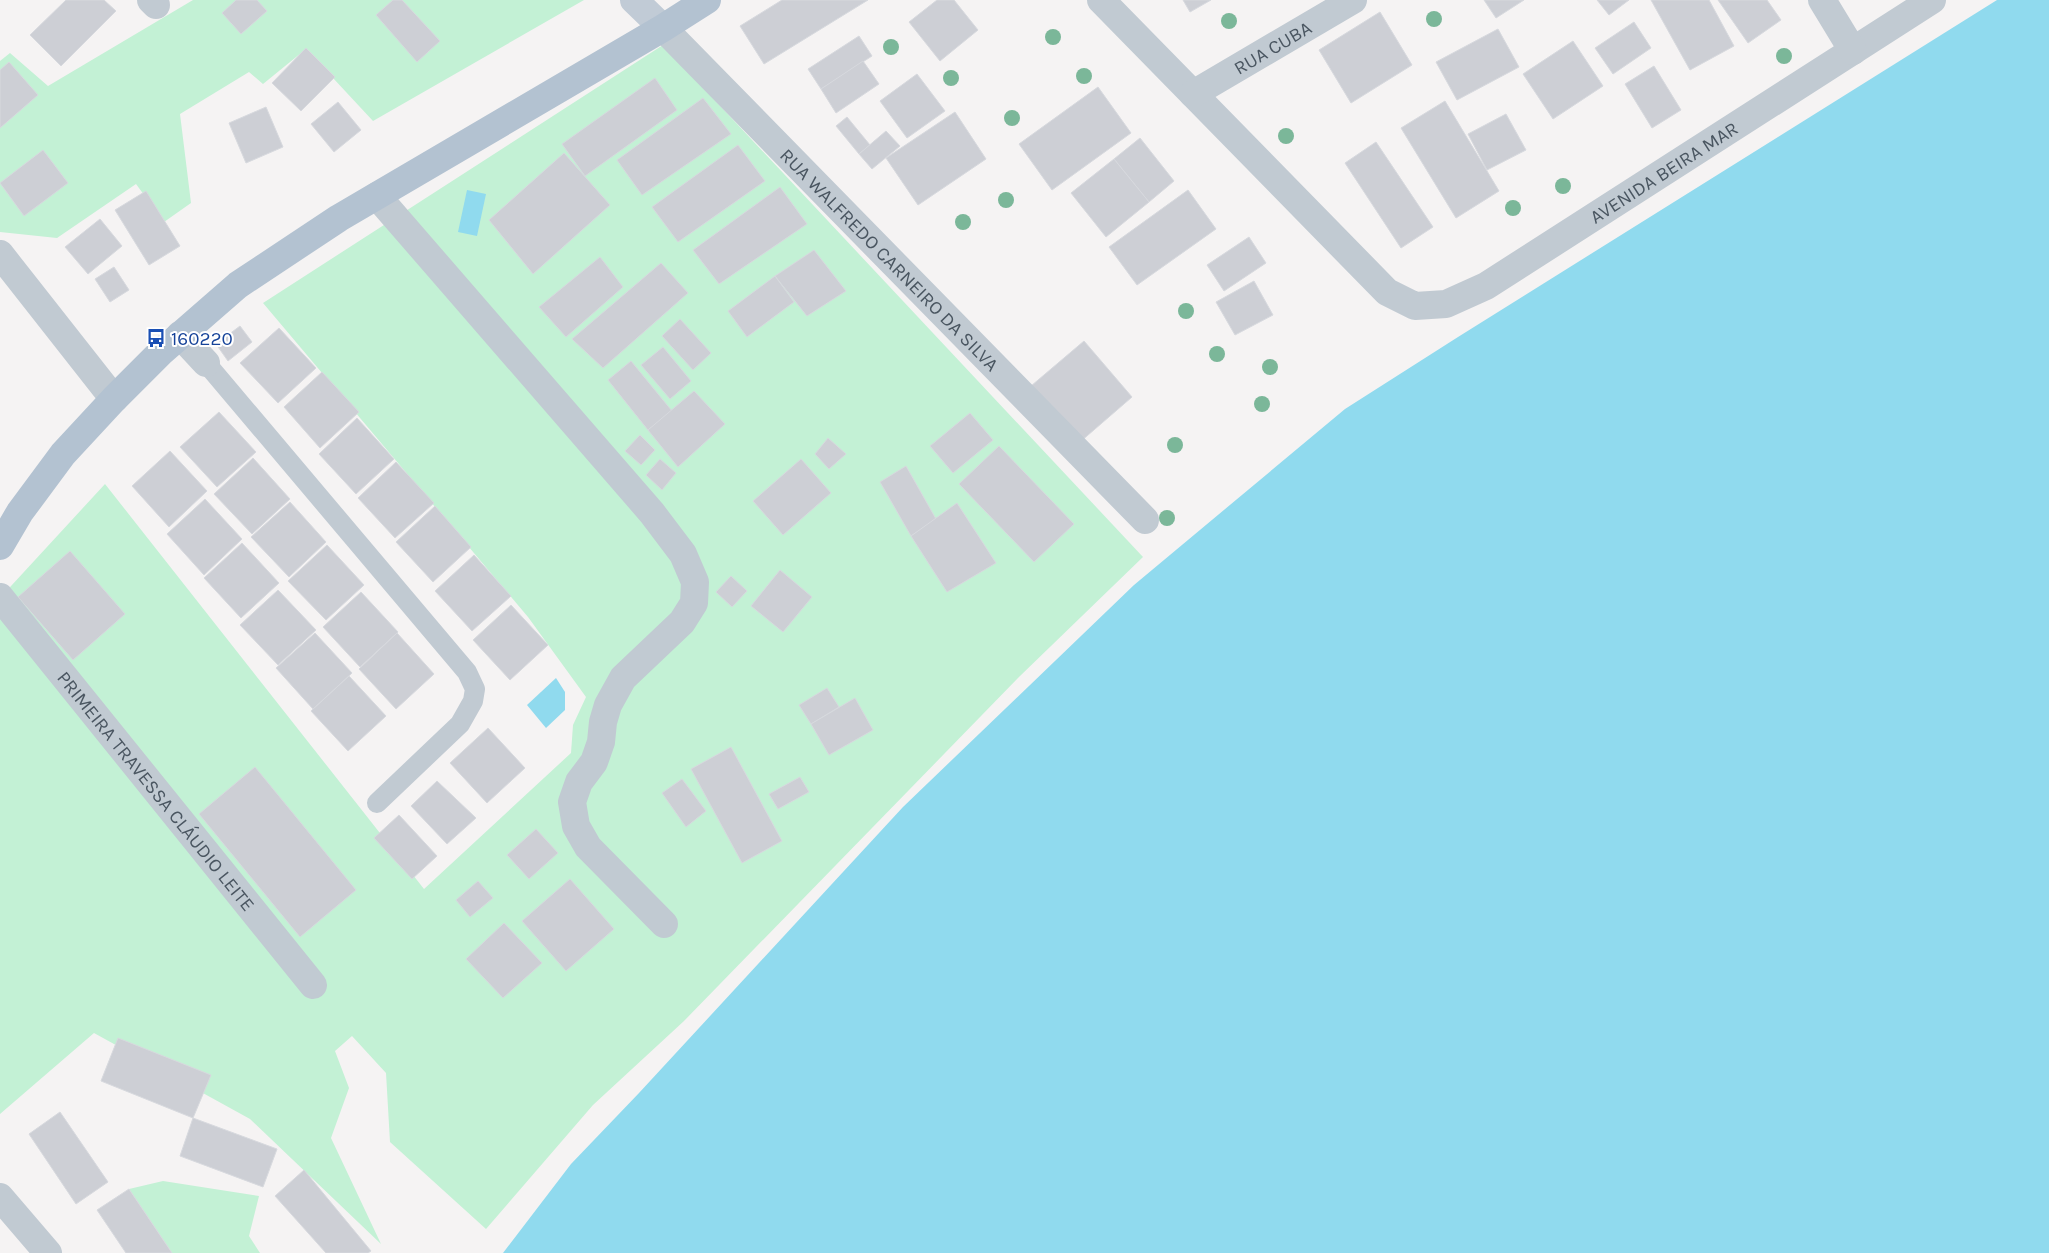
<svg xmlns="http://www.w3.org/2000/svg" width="2049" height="1253" font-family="Karla,sans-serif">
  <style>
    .green { fill: #c3f1d5 }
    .water { fill: #90daee }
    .building { fill: #cdcfd5; stroke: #d7d9de }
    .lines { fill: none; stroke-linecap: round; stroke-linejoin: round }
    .service { stroke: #c1cad2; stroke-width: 20 }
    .minor { stroke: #c1cad2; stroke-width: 28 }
    .secondary { stroke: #c1cbd6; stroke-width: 28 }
    .primary { stroke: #b3c2d1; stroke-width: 28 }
    .tree { fill: #7bb799 }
    .labels { text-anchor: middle; stroke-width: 4; stroke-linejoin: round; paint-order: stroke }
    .street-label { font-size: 19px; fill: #4a5661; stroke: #fff }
    .transit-label { font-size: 19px; fill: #164399; stroke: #fff; text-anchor: start }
  </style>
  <rect width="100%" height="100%" fill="#f5f3f3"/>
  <g class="green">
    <polygon points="193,0 584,0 373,121 306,49 263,84 249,72 180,114 191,203 164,222 136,184 57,238 0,232 0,61 10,53 48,86"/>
    <polygon points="663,45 1143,557 1020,676 684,1021 593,1105 486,1229 390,1142 386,1073 352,1036 335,1051 349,1088 331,1138 381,1244 250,1119 94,1033 0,1114 0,598 105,484 424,889 571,753 573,725 586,697 528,617 263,303"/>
    <polygon points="163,1181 259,1196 249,1236 260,1253 172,1253 129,1189"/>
  </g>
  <g class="water">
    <polygon points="1997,0 2049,0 2049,1253 503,1253 571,1164 639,1093 903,807 1134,585 1345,409 1458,337"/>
    <polygon points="467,190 486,194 477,236 458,232"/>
    <polygon points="556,678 565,692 565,710 546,728 527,705"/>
  </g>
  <g class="building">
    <polygon points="66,0 104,0 116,11 61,66 30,35"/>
    <polygon points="236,0 257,0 267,11 241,34 222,13"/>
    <polygon points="393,0 402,0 440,41 417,62 376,15"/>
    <polygon points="782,0 868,0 764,64 740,26"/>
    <polygon points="937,0 954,0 978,30 940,61 909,22"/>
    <polygon points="1183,0 1211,0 1190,12"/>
    <polygon points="1484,0 1524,0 1496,18"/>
    <polygon points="1597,0 1629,0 1609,15"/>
    <polygon points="1651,0 1709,0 1734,46 1690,70"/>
    <polygon points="1718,0 1767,0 1781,20 1748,43"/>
    <polygon points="1380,12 1412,65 1351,103 1319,50"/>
    <polygon points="1634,22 1651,48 1613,74 1595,48"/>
    <polygon points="1498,29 1519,67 1457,100 1436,62"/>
    <polygon points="859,36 872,56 821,89 808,69"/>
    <polygon points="1573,41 1603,86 1553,119 1523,74"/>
    <polygon points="306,48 335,77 301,111 272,83"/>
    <polygon points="863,61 879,84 836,113 821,89"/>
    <polygon points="9,62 38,95 0,128 0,70"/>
    <polygon points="1654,66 1681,110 1652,128 1625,84"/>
    <polygon points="917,74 945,111 907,138 880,101"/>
    <polygon points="655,78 677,110 585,176 562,144"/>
    <polygon points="1098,87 1131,133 1052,190 1019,144"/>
    <polygon points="703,98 731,134 642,195 617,160"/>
    <polygon points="1445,101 1499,191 1456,218 1401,128"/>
    <polygon points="338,102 361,130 334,152 311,124"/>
    <polygon points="266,107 283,147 246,163 229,123"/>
    <polygon points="955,112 986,159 918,205 886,158"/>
    <polygon points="1506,114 1526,150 1487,170 1468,134"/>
    <polygon points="847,117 870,145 859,154 836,126"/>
    <polygon points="886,131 900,146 872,169 859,154"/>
    <polygon points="1140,138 1174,181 1149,202 1114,159"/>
    <polygon points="1376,142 1433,227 1401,248 1345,163"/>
    <polygon points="738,145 765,181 678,242 652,207"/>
    <polygon points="43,150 68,183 24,216 0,183"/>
    <polygon points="564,153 610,205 533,274 489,220"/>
    <polygon points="1114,159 1149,202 1106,237 1071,193"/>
    <polygon points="780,187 807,224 719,284 693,250"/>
    <polygon points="1188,190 1216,229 1137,285 1109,247"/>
    <polygon points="146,191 180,246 149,265 115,210"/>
    <polygon points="100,219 122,246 88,274 65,247"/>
    <polygon points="1249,237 1266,263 1224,291 1207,265"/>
    <polygon points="814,250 846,291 807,316 775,276"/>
    <polygon points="600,257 623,287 566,337 539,307"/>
    <polygon points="661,263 688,293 603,368 572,339"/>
    <polygon points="114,267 129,290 110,302 95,279"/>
    <polygon points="775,276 794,302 747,337 728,311"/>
    <polygon points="1254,281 1273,315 1235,335 1216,302"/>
    <polygon points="680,319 711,353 693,370 662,336"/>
    <polygon points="240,326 252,342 228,361 216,344"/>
    <polygon points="279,328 316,368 278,403 240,363"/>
    <polygon points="1084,341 1132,397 1080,442 1031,386"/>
    <polygon points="663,347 691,381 670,399 641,365"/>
    <polygon points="631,361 672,411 648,430 608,380"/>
    <polygon points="322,372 359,412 320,448 284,407"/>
    <polygon points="694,391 725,424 678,467 648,430"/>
    <polygon points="219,412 256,452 217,487 180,447"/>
    <polygon points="970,413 993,440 953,473 930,446"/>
    <polygon points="357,418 394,459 356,494 319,454"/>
    <polygon points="640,435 655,450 641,465 625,451"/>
    <polygon points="828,438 846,454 829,469 815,454"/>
    <polygon points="999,446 1074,524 1034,562 959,484"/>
    <polygon points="170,451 207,491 169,527 132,486"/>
    <polygon points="253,458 290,499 252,534 214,494"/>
    <polygon points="660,459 676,473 662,490 646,475"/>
    <polygon points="801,459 831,493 783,535 753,501"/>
    <polygon points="396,462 434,503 395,538 358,498"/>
    <polygon points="906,466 936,519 911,536 880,482"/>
    <polygon points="205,499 242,539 204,575 167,534"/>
    <polygon points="290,502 326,542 289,577 251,537"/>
    <polygon points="957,503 996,563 947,592 911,536"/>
    <polygon points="435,506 471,547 433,582 396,542"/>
    <polygon points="242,543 279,583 241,618 204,578"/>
    <polygon points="327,545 364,585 326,620 288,581"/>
    <polygon points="70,551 125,614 73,660 18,597"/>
    <polygon points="474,555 511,596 472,631 435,591"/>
    <polygon points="780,570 812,597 783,632 751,606"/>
    <polygon points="731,576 747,591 732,607 716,592"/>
    <polygon points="278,590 316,630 278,665 240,625"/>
    <polygon points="361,592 398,632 360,667 323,627"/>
    <polygon points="511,605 548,645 510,680 473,640"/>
    <polygon points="315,633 352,673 313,709 276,668"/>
    <polygon points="397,633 434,674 396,709 359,669"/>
    <polygon points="349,676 386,716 348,751 311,711"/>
    <polygon points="827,688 839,707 811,724 799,705"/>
    <polygon points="855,698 873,730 829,755 811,724"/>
    <polygon points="488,728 525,768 487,803 450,763"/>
    <polygon points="731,747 782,841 742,863 691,769"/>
    <polygon points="255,767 356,890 300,937 199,814"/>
    <polygon points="800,777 809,792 778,809 769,794"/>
    <polygon points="682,779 706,811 686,827 662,793"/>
    <polygon points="437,781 476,818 447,844 411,806"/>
    <polygon points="399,815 437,856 412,879 374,838"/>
    <polygon points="536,829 558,853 529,879 507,855"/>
    <polygon points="570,879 614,929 566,971 522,921"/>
    <polygon points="478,881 493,898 470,917 456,900"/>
    <polygon points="504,923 542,963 503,998 466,959"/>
    <polygon points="118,1038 211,1075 193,1118 101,1081"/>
    <polygon points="60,1112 108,1182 76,1204 29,1134"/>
    <polygon points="193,1118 277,1149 263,1187 180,1156"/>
    <polygon points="304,1170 371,1251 368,1253 326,1253 275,1196"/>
    <polygon points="129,1189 172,1253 126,1253 97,1210"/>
  </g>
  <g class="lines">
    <polyline class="service" points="206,363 467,672 475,689 473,701 460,724 377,803"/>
    <g class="minor">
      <polyline points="151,0 156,5"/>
      <path id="s1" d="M1101,0L1387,292L1415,306L1446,304L1486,286L1932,0"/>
      <polyline points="1822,0 1853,51"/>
      <path id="s2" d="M663,28L1145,520"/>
      <path id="s3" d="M1193,94L1353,0"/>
      <polyline points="377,196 652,513 683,554 695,582 694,603 682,622 623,678 608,705 603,722 601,742 594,762 579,782 572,802 576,826 588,847 664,924"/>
      <polyline points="0,254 114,399"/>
      <polyline points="180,335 206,363"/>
      <path id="s4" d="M0,597L313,985"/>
      <polyline points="0,1197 48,1253"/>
    </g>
    <polyline class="secondary" points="634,0 663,28"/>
    <polyline class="primary" points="0,546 20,512 63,454 114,399 160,353 238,285 339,218 663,28 707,0"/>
  </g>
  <g class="tree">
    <circle cx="1434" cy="19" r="8"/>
    <circle cx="1229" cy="21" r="8"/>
    <circle cx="1053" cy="37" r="8"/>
    <circle cx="891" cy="47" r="8"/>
    <circle cx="1784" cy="56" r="8"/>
    <circle cx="1084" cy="76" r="8"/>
    <circle cx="951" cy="78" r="8"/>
    <circle cx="1012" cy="118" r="8"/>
    <circle cx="1286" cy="136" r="8"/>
    <circle cx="1563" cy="186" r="8"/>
    <circle cx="1006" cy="200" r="8"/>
    <circle cx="1513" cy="208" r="8"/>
    <circle cx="963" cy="222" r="8"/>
    <circle cx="1186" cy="311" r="8"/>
    <circle cx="1217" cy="354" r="8"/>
    <circle cx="1270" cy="367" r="8"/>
    <circle cx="1262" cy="404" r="8"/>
    <circle cx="1175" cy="445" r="8"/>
    <circle cx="1167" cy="518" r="8"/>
  </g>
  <defs>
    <g id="bus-bare" transform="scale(1.5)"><path d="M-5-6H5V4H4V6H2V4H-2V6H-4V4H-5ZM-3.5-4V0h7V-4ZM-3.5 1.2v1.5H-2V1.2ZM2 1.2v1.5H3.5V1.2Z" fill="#1a4fb4" stroke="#fff" stroke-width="2.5" paint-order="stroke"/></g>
  </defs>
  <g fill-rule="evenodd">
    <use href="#bus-bare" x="156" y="338"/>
  </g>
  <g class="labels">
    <g class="street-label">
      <text dy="7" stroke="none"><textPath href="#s3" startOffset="92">RUA CUBA</textPath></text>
      <text dy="7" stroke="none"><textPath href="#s1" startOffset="726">AVENIDA BEIRA MAR</textPath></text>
      <text dy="7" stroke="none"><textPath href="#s2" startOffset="324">RUA WALFREDO CARNEIRO DA SILVA</textPath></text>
      <text dy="7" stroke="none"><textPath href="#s4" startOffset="249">PRIMEIRA TRAVESSA CLÁUDIO LEITE</textPath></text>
    </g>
    <g class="transit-label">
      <text x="171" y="345">160220</text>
    </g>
  </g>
</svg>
